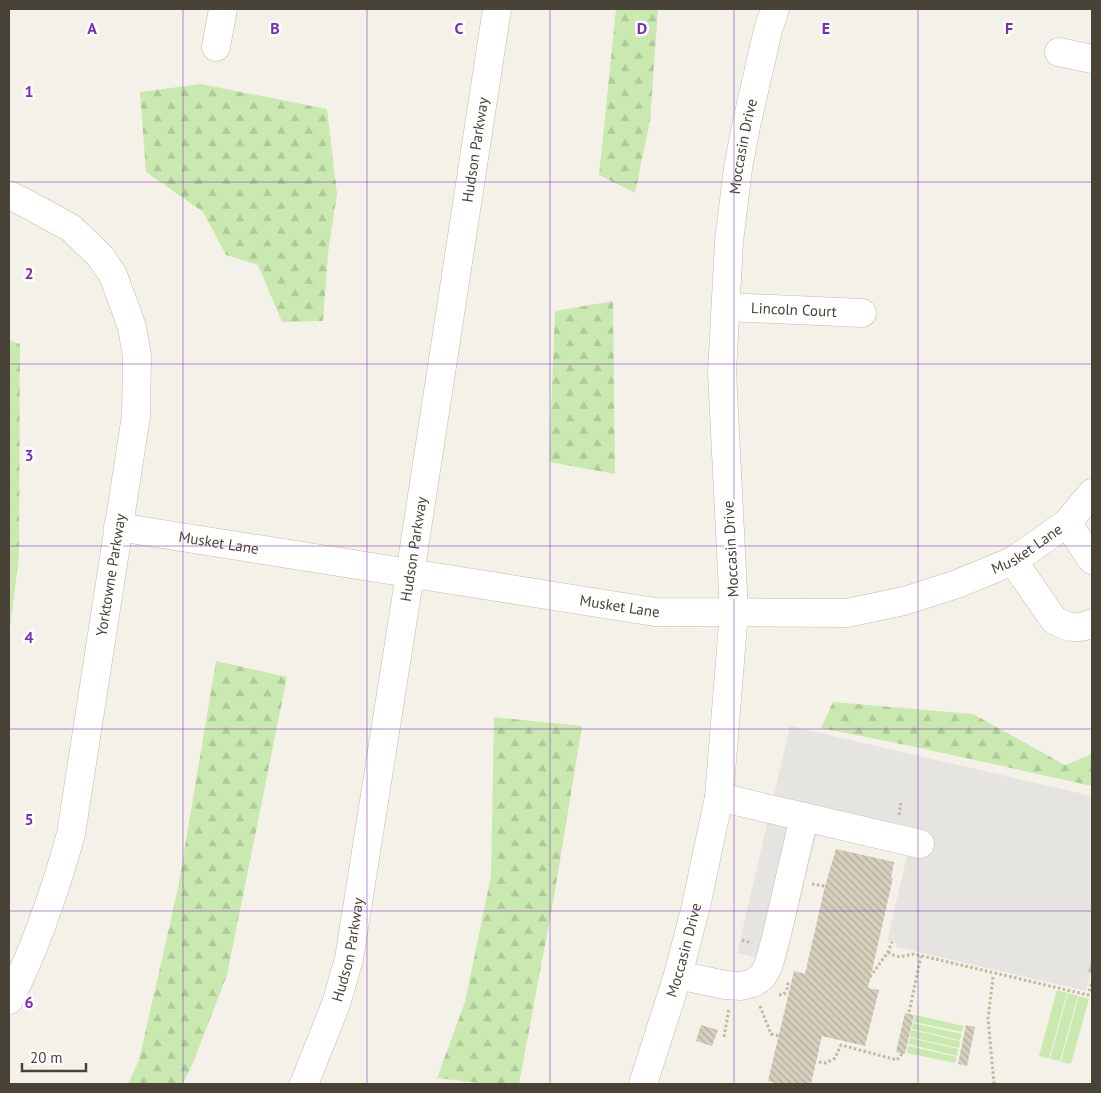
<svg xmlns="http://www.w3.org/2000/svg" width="1101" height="1093" font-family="'PT Sans',sans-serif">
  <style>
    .grass { fill: #cae9b0 }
    .forest { fill: url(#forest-firs) }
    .parking { fill: #e5e4e0 }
    .building { fill: url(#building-back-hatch) }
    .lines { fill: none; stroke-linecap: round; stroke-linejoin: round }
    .minor-casing { stroke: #c0baaa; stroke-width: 29 }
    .path { stroke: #c2b89b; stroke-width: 3; stroke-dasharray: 2.5 2.5; stroke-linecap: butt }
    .minor { stroke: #fff; stroke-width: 28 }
    .grid { fill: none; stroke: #7b2cbf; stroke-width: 1; stroke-opacity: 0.55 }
    .labels { text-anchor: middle; stroke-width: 5; stroke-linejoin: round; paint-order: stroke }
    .street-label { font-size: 15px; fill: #484336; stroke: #fff }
    .grid-label { font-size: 16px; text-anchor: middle; font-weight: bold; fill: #7b2cbf; stroke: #fff; stroke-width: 5; stroke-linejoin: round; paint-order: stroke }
  </style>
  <defs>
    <pattern id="forest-firs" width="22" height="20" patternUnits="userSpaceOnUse" patternTransform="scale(1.25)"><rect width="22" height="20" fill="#cae9b0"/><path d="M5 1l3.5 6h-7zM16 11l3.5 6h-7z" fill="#afc998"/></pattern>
    <pattern id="building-back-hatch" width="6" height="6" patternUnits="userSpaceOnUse" patternTransform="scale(1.25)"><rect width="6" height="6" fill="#d6cfbd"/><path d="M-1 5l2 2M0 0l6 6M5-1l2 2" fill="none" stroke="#b0aa9a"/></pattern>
  </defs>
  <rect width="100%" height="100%" fill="#f4f2e8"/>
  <g class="grass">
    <polygon points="1057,990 1067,993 1049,1059 1039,1056"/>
    <polygon points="1068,993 1078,996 1060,1061 1050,1059"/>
    <polygon points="1079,996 1089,999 1071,1064 1061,1062"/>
    <polygon points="915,1015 964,1026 962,1032 914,1022"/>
    <polygon points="913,1023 962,1034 960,1040 912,1029"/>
    <polygon points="911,1030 960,1041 959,1048 910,1037"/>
    <polygon points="910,1038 958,1049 957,1056 908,1044"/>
    <polygon points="908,1046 957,1057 955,1063 907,1053"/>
  </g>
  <g class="forest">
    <polygon points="616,9 658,9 650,121 635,193 599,175"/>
    <polygon points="201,84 327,109 337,194 328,253 323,321 282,322 258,265 226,255 203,212 146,172 140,92"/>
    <polygon points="613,301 615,474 549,462 555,311"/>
    <polygon points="9,340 20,344 19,555 9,637"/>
    <polygon points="216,661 287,677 227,975 193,1063 183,1084 128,1084 139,1060 178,888"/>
    <polygon points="833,702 973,714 1065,765 1092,754 1092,786 916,747 821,728"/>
    <polygon points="494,717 582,726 554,897 519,1084 488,1084 437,1078 465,1002 491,876"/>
  </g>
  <polygon class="parking" points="790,726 1092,796 1092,973 1090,973 1086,991 896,947 897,943 887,941 907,856 816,835 785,964 737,953"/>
  <g class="building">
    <polygon points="836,849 894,862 891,878 893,878 868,988 879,990 865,1046 822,1036 811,1084 780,1084 768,1081 794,971 805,974 825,886"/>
    <polygon points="1092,958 1092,973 1088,972"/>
    <polygon points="905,1013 914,1015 905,1054 896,1052"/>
    <polygon points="701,1025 718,1030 712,1046 696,1041"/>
    <polygon points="966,1025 975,1027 967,1066 958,1064"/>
  </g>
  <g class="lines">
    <g class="minor-casing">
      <g id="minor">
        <polyline points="216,47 223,9"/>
        <polyline points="1059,52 1092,59"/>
        <path d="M9,195L29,205L71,228L100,256L113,275L132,327L137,356L136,416L71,834C55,891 36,948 9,1000"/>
        <path id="s1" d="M726,307L862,313"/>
        <polyline points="1067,523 1092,560"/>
        <path id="s2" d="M118,527L655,612L847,613L904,601L957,584L1013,561L1067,523L1092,493"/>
        <path d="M1013,561L1054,620C1067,628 1079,630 1092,623"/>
        <polyline points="719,797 920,844"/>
        <polyline points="678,975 725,985 741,986 753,983 762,977 768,967 776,938 804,817"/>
        <path id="s3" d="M304,1084L336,1004L349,959L410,574L497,9"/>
        <path id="s4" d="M643,1084L678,975L696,906L719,797L734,612L722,372L729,242L738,168L746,126L768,30L775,9"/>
      </g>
    </g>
    <g class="path">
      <polyline points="899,815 901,803"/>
      <polyline points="812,884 825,886"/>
      <polyline points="742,940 752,943"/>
      <path d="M888,952C897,959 904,956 914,954L1088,995L1092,982"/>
      <polyline points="870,977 888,952 892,942"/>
      <polyline points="993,977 988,1018 994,1084"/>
      <polyline points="779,995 784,994 787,989 788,982"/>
      <polyline points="760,1006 771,1034 779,1036"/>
      <polyline points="909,1012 921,956"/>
      <polyline points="724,1037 729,1008"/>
      <polyline points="819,1062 826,1063 835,1058 841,1045 897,1060 902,1054"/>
    </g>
    <use href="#minor" class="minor"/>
  </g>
  <path class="grid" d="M183,9V1084M367,9V1084M550,9V1084M734,9V1084M918,9V1084M9,182H1092M9,364H1092M9,546H1092M9,729H1092M9,911H1092"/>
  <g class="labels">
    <g class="street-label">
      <text dy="5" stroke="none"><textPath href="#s4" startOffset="950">Moccasin Drive</textPath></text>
      <text dy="5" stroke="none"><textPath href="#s3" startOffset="952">Hudson Parkway</textPath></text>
      <text dy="5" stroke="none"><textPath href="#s1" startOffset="68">Lincoln Court</textPath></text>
      <text dy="5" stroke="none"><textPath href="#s2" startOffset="102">Musket Lane</textPath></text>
      <text dy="5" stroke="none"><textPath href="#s2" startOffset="928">Musket Lane</textPath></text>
      <text transform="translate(731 549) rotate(-93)" y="5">Moccasin Drive</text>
      <text dy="5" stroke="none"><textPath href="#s3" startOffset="548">Hudson Parkway</textPath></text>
      <text transform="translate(111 575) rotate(-81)" y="5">Yorktowne Parkway</text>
      <text dy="5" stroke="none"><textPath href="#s2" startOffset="508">Musket Lane</textPath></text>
      <text dy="5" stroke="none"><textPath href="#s3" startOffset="142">Hudson Parkway</textPath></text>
      <text dy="5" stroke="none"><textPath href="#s4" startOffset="140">Moccasin Drive</textPath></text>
    </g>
  </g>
  <g class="grid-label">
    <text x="92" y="34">A</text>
    <text x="275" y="34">B</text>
    <text x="459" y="34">C</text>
    <text x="642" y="34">D</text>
    <text x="826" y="34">E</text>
    <text x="1009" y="34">F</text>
    <text x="29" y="97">1</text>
    <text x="29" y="279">2</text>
    <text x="29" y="461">3</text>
    <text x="29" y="643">4</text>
    <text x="29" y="825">5</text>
    <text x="29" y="1008">6</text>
  </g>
  <rect width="1101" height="1093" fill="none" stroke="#484336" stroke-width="20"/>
  <path d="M22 1063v8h64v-8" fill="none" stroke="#484336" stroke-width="2.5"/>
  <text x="30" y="1063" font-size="15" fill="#484336" stroke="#ffffff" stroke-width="4" paint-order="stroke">20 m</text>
</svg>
